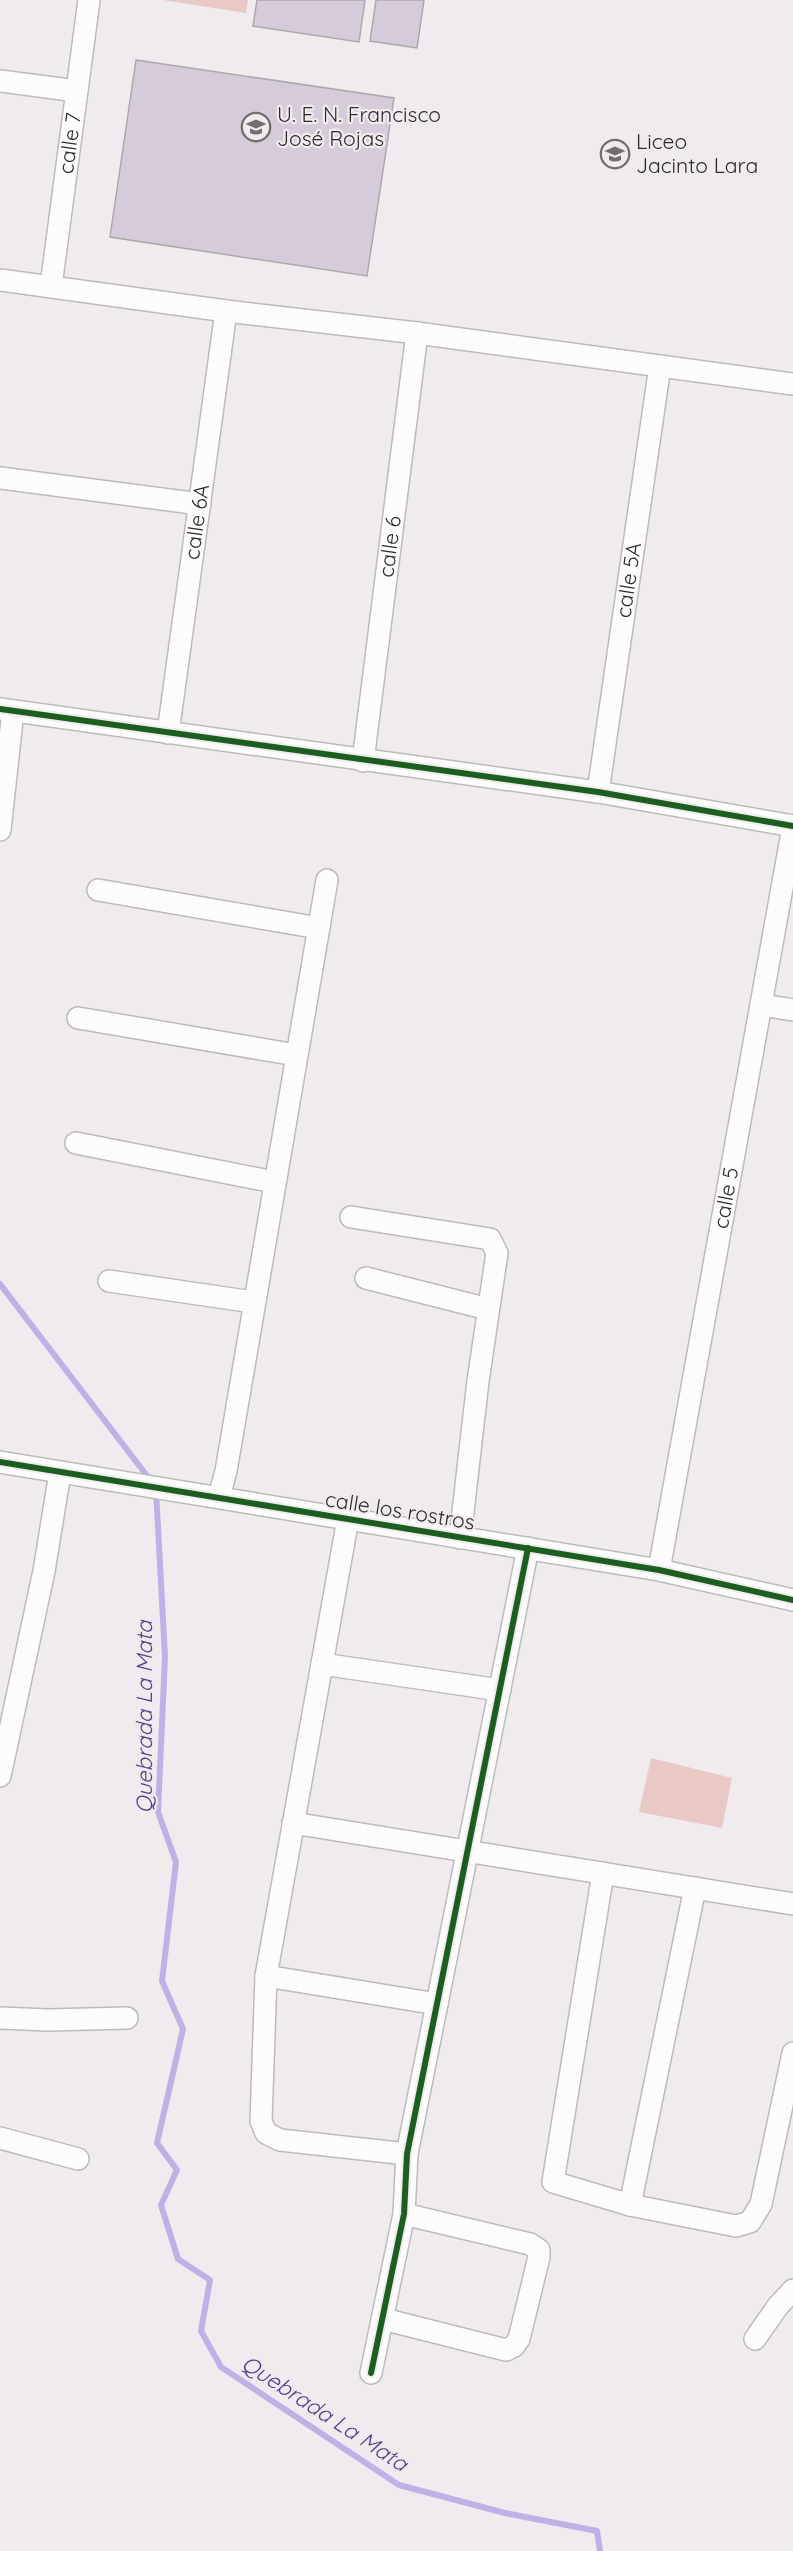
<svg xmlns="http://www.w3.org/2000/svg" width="793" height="2551" font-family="Quicksand,sans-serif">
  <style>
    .green { fill: #e9c9c5 }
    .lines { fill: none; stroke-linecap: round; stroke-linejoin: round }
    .stream { stroke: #bdb2e6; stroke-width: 6 }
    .building { fill: #d6cbd9; stroke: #aca8ab; stroke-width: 1.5 }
    .minor-casing { stroke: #bebabc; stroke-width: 24 }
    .minor { stroke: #fdfcfc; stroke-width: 21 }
    .cycleway-casing { stroke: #f1eaee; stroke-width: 10 }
    .cycleway { stroke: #1b5e20; stroke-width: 6 }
    .labels { text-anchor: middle; stroke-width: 4.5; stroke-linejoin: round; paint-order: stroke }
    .poi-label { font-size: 21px; fill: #2d2a2c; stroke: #f1eaee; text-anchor: start }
    .street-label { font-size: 21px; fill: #2d2a2c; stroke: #f1eaee }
    .water-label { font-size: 22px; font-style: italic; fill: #543e92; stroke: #f1eaee }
  </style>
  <rect width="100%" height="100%" fill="#f0ebee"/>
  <g class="green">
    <polygon points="163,0 248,0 246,13"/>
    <polygon points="651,1758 732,1778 722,1828 639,1812"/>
  </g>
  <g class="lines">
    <g class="stream">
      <polyline points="0,1284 151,1481"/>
      <polyline points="156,1490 165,1657 158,1812 176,1862 162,1981 183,2029 157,2143 177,2170 161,2205 178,2259 210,2280 201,2331 221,2367 399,2485 505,2513 597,2531 600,2551"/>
    </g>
  </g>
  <g class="building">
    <polygon points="257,0 365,0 359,42 253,26"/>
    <polygon points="376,0 424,0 417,48 370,41"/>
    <polygon points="136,60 394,98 367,276 110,237"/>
  </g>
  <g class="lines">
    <g class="minor-casing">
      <g id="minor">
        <polyline points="0,81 77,91"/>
        <polyline points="0,280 226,311 417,333 793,384"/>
        <path id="s1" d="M51,286L89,0"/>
        <polyline points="0,478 200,504"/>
        <polyline points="0,709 598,792 793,826"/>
        <path id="s2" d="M168,733L226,311"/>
        <path id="s3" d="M363,761L417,333"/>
        <path id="s4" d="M598,792L660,366"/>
        <polyline points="0,830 13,711"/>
        <polyline points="98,890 319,928"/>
        <polyline points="762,1005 793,1010"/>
        <polyline points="78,1018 296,1055"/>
        <polyline points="76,1143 274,1182"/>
        <polyline points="351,1217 490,1239 497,1253 478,1381 460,1538"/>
        <polyline points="366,1278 488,1309"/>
        <polyline points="109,1281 253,1302"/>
        <polyline points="0,1462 659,1570 793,1600"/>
        <polyline points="219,1497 226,1471 327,880"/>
        <polyline points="348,1519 266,1976 261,2121 266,2133 280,2140 407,2154"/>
        <path id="s5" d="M659,1570L793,827"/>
        <polyline points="322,1664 500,1690"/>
        <polyline points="0,1776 44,1571 60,1473"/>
        <polyline points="293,1823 793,1904"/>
        <polyline points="603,1873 553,2182 630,2205 736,2226 750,2222 761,2204 793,2053"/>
        <polyline points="266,1976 437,2004"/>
        <polyline points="0,2018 48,2020 127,2018"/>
        <polyline points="0,2138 78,2159"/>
        <polyline points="630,2205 695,1888"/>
        <polyline points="383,2319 506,2350 514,2346 519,2339 539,2257 539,2250 530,2244 404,2214"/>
        <polyline points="755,2339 778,2306 793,2290"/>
        <polyline points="371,2373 404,2214 407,2154 528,1548"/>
      </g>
    </g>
    <use href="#minor" class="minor"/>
    <g class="cycleway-casing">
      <g id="cycleway">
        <polyline points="0,709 598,792 793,826"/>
        <polyline points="0,1462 659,1570 793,1600"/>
        <polyline points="371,2373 404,2214 407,2154 528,1548"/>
      </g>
    </g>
    <use href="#cycleway" class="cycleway"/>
  </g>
  <defs>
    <g id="school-ring" transform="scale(1.5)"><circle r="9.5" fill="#f1eaee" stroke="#716e70" stroke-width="1.5"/><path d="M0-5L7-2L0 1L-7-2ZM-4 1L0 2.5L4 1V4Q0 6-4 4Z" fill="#716e70"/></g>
  </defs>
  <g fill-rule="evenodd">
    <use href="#school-ring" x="256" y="127"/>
    <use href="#school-ring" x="615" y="154"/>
  </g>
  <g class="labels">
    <g class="poi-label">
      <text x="277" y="122">U. E. N. Francisco<tspan x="277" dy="24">José Rojas</tspan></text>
      <text x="636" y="149">Liceo<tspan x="636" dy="24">Jacinto Lara</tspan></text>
    </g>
    <g class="street-label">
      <text dy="7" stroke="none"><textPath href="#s1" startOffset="144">calle 7</textPath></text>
      <text dy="7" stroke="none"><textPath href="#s2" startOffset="213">calle 6A</textPath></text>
      <text dy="7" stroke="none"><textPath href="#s3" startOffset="216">calle 6</textPath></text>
      <text dy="7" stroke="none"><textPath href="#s4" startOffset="214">calle 5A</textPath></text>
      <text dy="7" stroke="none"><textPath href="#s5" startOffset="378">calle 5</textPath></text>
      <text transform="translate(400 1511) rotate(9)" y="7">calle los rostros</text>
    </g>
    <g class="water-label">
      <text transform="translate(144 1717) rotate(-90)" y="8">Quebrada La Mata</text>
      <text transform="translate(325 2413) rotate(33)" y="8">Quebrada La Mata</text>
    </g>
  </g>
</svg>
